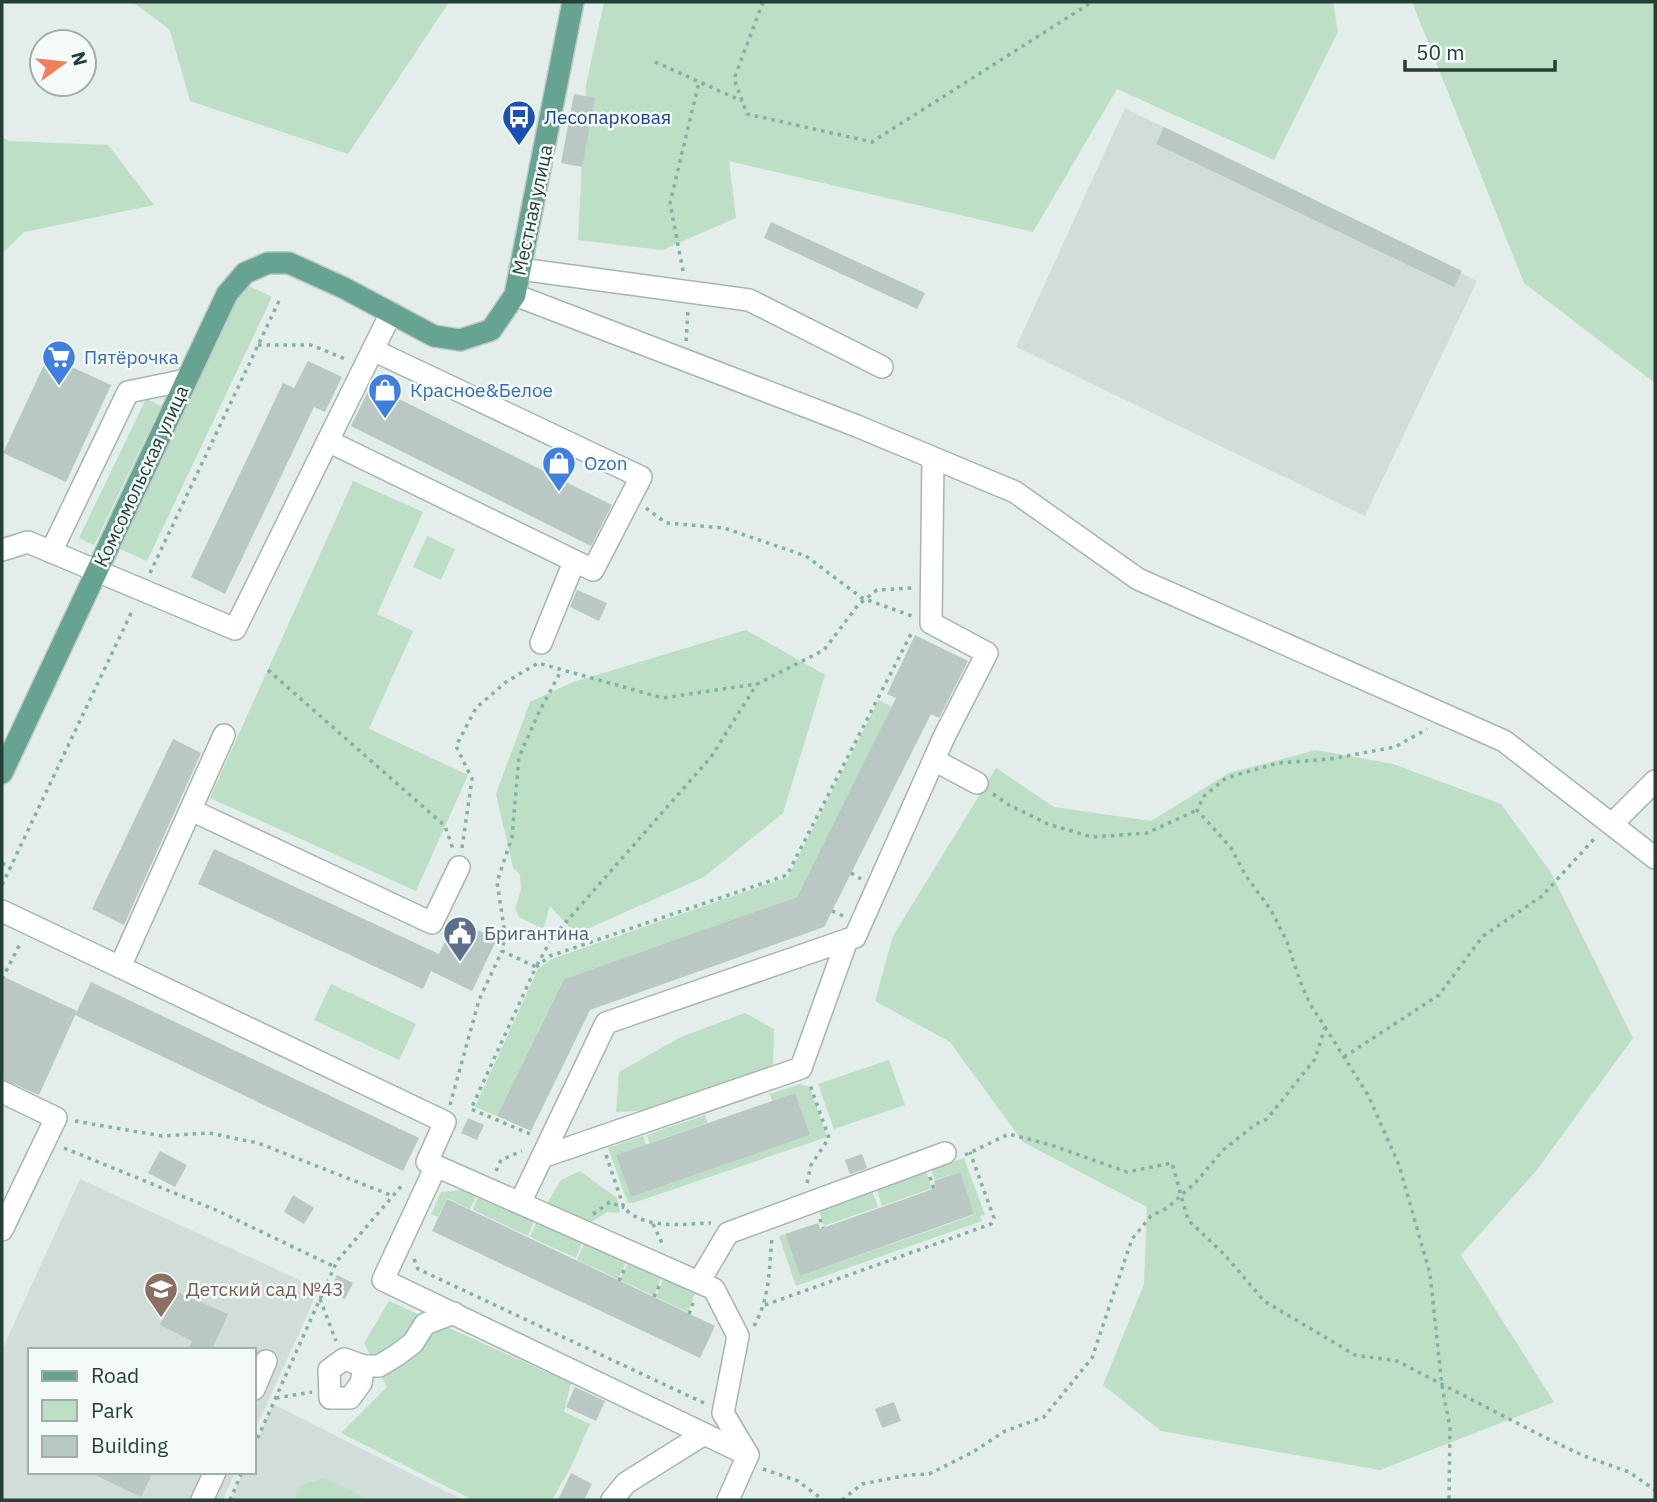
<svg xmlns="http://www.w3.org/2000/svg" width="1657" height="1502" font-family="'IBM Plex Sans',sans-serif">
  <style>
    .built { fill: #d1ddd8 }
    .green { fill: #bcdfc5 }
    .building { fill: #b9c8c2 }
    .lines { fill: none; stroke-linecap: round; stroke-linejoin: round }
    .minor-casing { stroke: #a6b5b0; stroke-width: 24 }
    .major-casing { stroke: #c1c9c7; stroke-width: 24 }
    .path { stroke: #83b1a2; stroke-width: 3.5; stroke-dasharray: 3.5 5; stroke-linecap: butt }
    .minor { stroke: #fff; stroke-width: 21 }
    .major { stroke: #67a393; stroke-width: 21 }
    .labels { text-anchor: middle; stroke-width: 5; stroke-linejoin: round; paint-order: stroke }
    .transit-label { font-size: 19px; fill: #164399; stroke: #f4faf7; text-anchor: start }
    .street-label { font-size: 19px; fill: #233f37; stroke: #f4faf7 }
    .shop-label { font-size: 19px; fill: #366cbe; stroke: #f4faf7; text-anchor: start }
    .service-label { font-size: 19px; fill: #4e5e75; stroke: #f4faf7; text-anchor: start }
    .education-label { font-size: 19px; fill: #785e54; stroke: #f4faf7; text-anchor: start }
  </style>
  <rect width="100%" height="100%" fill="#e3ede9"/>
  <g class="built">
    <polygon points="1125,108 1477,281 1365,516 1016,347"/>
    <polygon points="80,1179 319,1289 254,1432 254,1350 30,1350 30,1472 235,1472 223,1500 2,1500 2,1350"/>
    <polygon points="273,1404 463,1500 231,1500 243,1472 254,1472 254,1448"/>
  </g>
  <g class="green">
    <polygon points="133,2 449,2 348,154 190,101 170,30"/>
    <polygon points="604,2 1333,2 1338,32 1274,160 1117,89 1033,232 729,161 736,218 662,250 578,240 586,85"/>
    <polygon points="1412,2 1655,2 1655,383 1524,283"/>
    <polygon points="2,137 9,141 108,145 154,205 24,232 2,254"/>
    <polygon points="243,283 272,297 147,561 118,548"/>
    <polygon points="146,399 161,406 94,545 79,538"/>
    <polygon points="353,481 423,512 377,614 413,631 369,729 468,775 416,891 210,798"/>
    <polygon points="427,536 455,549 441,580 413,567"/>
    <polygon points="746,630 825,675 783,813 704,877 576,934 550,906 543,929 519,917 515,908 521,890 520,875 513,867 496,794 530,702 573,682"/>
    <polygon points="879,700 892,707 797,897 564,979 497,1116 475,1107 538,969 552,959 788,877"/>
    <polygon points="1316,750 1393,764 1501,804 1550,871 1633,1038 1536,1171 1461,1255 1554,1402 1380,1470 1161,1431 1103,1385 1144,1284 1147,1207 1023,1142 950,1042 875,1001 893,936 996,768 1054,807 1151,821 1229,773"/>
    <polygon points="331,984 416,1024 399,1060 314,1020"/>
    <polygon points="745,1013 774,1029 773,1067 656,1110 616,1112 619,1072 681,1037"/>
    <polygon points="889,1060 905,1105 834,1129 818,1084"/>
    <polygon points="800,1084 810,1087 827,1137 633,1203 628,1203 608,1148 643,1136 646,1145 616,1155 631,1197 810,1135 795,1093 772,1101 770,1094"/>
    <polygon points="705,1115 708,1123 649,1143 647,1135"/>
    <polygon points="964,1158 985,1215 980,1216 982,1221 796,1286 779,1236 785,1234 800,1276 974,1215 959,1172 935,1180 931,1169"/>
    <polygon points="580,1171 617,1198 620,1213 607,1212 586,1225 547,1203 561,1180"/>
    <polygon points="926,1172 932,1188 882,1206 877,1189"/>
    <polygon points="462,1190 476,1196 470,1209 447,1198 438,1217 431,1214 441,1192"/>
    <polygon points="872,1191 878,1207 824,1226 819,1210"/>
    <polygon points="478,1196 534,1221 528,1236 473,1210"/>
    <polygon points="536,1223 582,1243 576,1258 530,1237"/>
    <polygon points="584,1244 626,1262 618,1279 577,1260"/>
    <polygon points="628,1263 661,1278 654,1296 620,1280"/>
    <polygon points="663,1279 695,1293 688,1312 656,1297"/>
    <polygon points="389,1301 571,1383 564,1412 590,1424 571,1467 552,1500 473,1500 341,1433 387,1387 364,1343"/>
    <polygon points="321,1479 331,1481 369,1500 295,1500 296,1490 304,1484"/>
  </g>
  <g class="building">
    <polygon points="574,94 595,98 582,167 561,163"/>
    <polygon points="1164,127 1462,271 1454,287 1156,144"/>
    <polygon points="771,222 925,293 917,309 764,238"/>
    <polygon points="48,356 111,385 66,482 3,453"/>
    <polygon points="308,361 342,377 325,412 314,407 225,594 191,577 283,383 294,388"/>
    <polygon points="371,385 612,505 591,546 351,426"/>
    <polygon points="577,590 607,603 599,621 570,607"/>
    <polygon points="915,635 968,661 939,718 931,714 824,927 590,1010 531,1131 497,1116 564,979 797,897 896,698 887,694"/>
    <polygon points="173,739 201,753 124,925 92,909"/>
    <polygon points="214,849 439,954 456,920 497,939 472,991 431,971 423,989 198,884"/>
    <polygon points="2,976 77,1011 39,1095 2,1079"/>
    <polygon points="91,982 419,1138 403,1171 75,1015"/>
    <polygon points="795,1093 810,1135 631,1197 616,1155"/>
    <polygon points="468,1118 484,1125 477,1140 461,1133"/>
    <polygon points="160,1151 187,1165 175,1187 148,1173"/>
    <polygon points="862,1154 867,1168 850,1174 845,1160"/>
    <polygon points="960,1172 974,1214 800,1276 785,1234 818,1223 820,1229 936,1188 934,1181"/>
    <polygon points="293,1195 314,1208 304,1224 284,1212"/>
    <polygon points="447,1199 715,1326 700,1358 432,1231"/>
    <polygon points="337,1275 353,1283 345,1299 329,1292"/>
    <polygon points="177,1292 228,1314 212,1350 188,1350 192,1341 160,1325"/>
    <polygon points="575,1387 605,1401 596,1421 566,1407"/>
    <polygon points="894,1402 901,1421 882,1428 875,1409"/>
    <polygon points="89,1472 153,1472 141,1497"/>
    <polygon points="571,1473 592,1484 584,1500 558,1500"/>
  </g>
  <g class="lines">
    <g class="minor-casing">
      <g id="minor">
        <polyline points="520,269 749,300 882,367"/>
        <polyline points="515,295 857,426 1015,492 1138,579 1504,741 1655,858"/>
        <polyline points="328,441 593,570 641,477 373,350"/>
        <polyline points="2,550 28,542 235,629 391,313"/>
        <polyline points="51,552 128,392 186,380"/>
        <polyline points="541,643 574,562"/>
        <polyline points="934,760 977,783"/>
        <polyline points="191,810 432,923 459,867"/>
        <polyline points="1612,824 1655,781"/>
        <polyline points="2,911 120,967 224,735"/>
        <polyline points="120,967 445,1122 427,1162 714,1289 738,1336 723,1413 748,1455 728,1500"/>
        <polyline points="2,1092 56,1118 2,1230"/>
        <polyline points="542,1157 801,1068 847,940"/>
        <polyline points="436,1166 383,1280 748,1455"/>
        <polyline points="520,1203 606,1023 855,937 944,737 987,653 931,623 933,458"/>
        <polyline points="699,1282 728,1233 945,1153"/>
        <polyline points="364,1366 344,1359 329,1370 330,1398 350,1398 361,1383 364,1366 379,1366 397,1355 413,1343 425,1324 454,1313"/>
        <polyline points="254,1389 266,1361"/>
        <polyline points="202,1500 215,1472"/>
        <polyline points="612,1500 626,1483 704,1434"/>
      </g>
    </g>
    <g class="major-casing">
      <polyline id="major" points="2,773 227,294 245,273 268,263 289,263 344,288 434,336 460,340 491,330 515,295 573,2"/>
    </g>
    <g class="path">
      <polyline points="763,2 734,79 747,114 872,142 1092,2"/>
      <polyline points="655,62 742,101"/>
      <polyline points="683,271 670,203 699,82"/>
      <polyline points="686,341 688,310"/>
      <polyline points="258,345 311,345 348,360"/>
      <polyline points="646,508 666,523 724,528 806,556 862,598 912,616"/>
      <polyline points="150,573 279,301"/>
      <polyline points="268,670 445,826 453,849"/>
      <polyline points="993,794 1009,805 1048,824 1092,837 1147,833 1197,810"/>
      <polyline points="462,848 472,779 456,746 476,708 506,682 538,663 663,698 757,684 824,650 858,605 877,590 913,588"/>
      <polyline points="2,863 10,867"/>
      <polyline points="851,873 861,879"/>
      <polyline points="2,885 133,609"/>
      <polyline points="832,911 843,916"/>
      <polyline points="537,965 552,938 711,757 757,684"/>
      <polyline points="536,967 550,956 787,875 913,630"/>
      <polyline points="2,979 21,942"/>
      <polyline points="1325,1027 1368,1095 1399,1165 1430,1274 1442,1386 1450,1427 1449,1500"/>
      <polyline points="1344,1057 1439,995 1483,936 1542,896 1595,838"/>
      <polyline points="450,1105 479,1000 502,951"/>
      <polyline points="75,1121 162,1136 209,1133 258,1143 393,1196"/>
      <polyline points="530,1134 471,1109 536,967 502,951 505,934 497,882 512,837 519,757 539,712 561,671"/>
      <polyline points="64,1148 216,1210 335,1267"/>
      <path d="M606,1155L624,1208C646,1230 682,1224 711,1223"/>
      <polyline points="965,1155 1009,1134 1051,1145 1127,1172 1172,1163 1188,1220 1224,1254 1264,1301 1355,1355 1397,1361 1544,1437 1584,1456 1629,1472 1655,1490"/>
      <polyline points="496,1171 501,1160 522,1151"/>
      <polyline points="930,1177 934,1189"/>
      <polyline points="807,1183 811,1165 829,1138 810,1085"/>
      <polyline points="593,1214 610,1202 624,1208"/>
      <polyline points="820,1219 823,1228"/>
      <polyline points="653,1224 662,1243"/>
      <polyline points="414,1259 418,1269 706,1404"/>
      <polyline points="619,1281 624,1270"/>
      <polyline points="654,1297 659,1286"/>
      <polyline points="320,1299 336,1341"/>
      <polyline points="765,1305 991,1224 994,1218 970,1152"/>
      <polyline points="689,1314 693,1303"/>
      <path d="M754,1326C770,1298 769,1269 772,1238"/>
      <polyline points="276,1398 312,1392"/>
      <polyline points="254,1446 337,1261 404,1183"/>
      <polyline points="763,1469 798,1481 823,1500"/>
      <polyline points="230,1500 242,1472"/>
      <polyline points="842,1500 862,1484 908,1475 929,1474 973,1452 1005,1431 1044,1417 1092,1358 1132,1239 1151,1216 1167,1208 1196,1182 1223,1150 1256,1124 1267,1119 1315,1059 1325,1027 1310,1004 1300,981 1287,942 1271,910 1246,876 1231,848 1197,810 1204,796 1226,778 1278,763 1330,759 1395,747 1427,729"/>
    </g>
    <use href="#minor" class="minor"/>
    <use href="#major" class="major"/>
  </g>
  <defs>
    <g id="bus-pin" transform="scale(1.75)"><path d="M0 17L-7.5 6A9.5 9.5 0 1 1 7.5 6Z" fill="#1a4fb4" stroke="#f4faf7"/><path d="M-5-6H5V4H4V6H2V4H-2V6H-4V4H-5ZM-3.5-4V0h7V-4ZM-3.5 1.2v1.5H-2V1.2ZM2 1.2v1.5H3.5V1.2Z" fill="#fff"/></g>
    <g id="supermarket-pin" transform="scale(1.75)"><path d="M0 17L-7.5 6A9.5 9.5 0 1 1 7.5 6Z" fill="#3f7fe0" stroke="#f4faf7"/><path d="M-6-5.5h2.5l.6 2H6L4.5 2H-2.5L-4.4-4H-6ZM-1.5 3.2a1.3 1.3 0 1 0 .1 0ZM3 3.2a1.3 1.3 0 1 0 .1 0Z" fill="#fff"/></g>
    <g id="shop-pin" transform="scale(1.75)"><path d="M0 17L-7.5 6A9.5 9.5 0 1 1 7.5 6Z" fill="#3f7fe0" stroke="#f4faf7"/><path d="M-5-2.5h2.3a2.7 3.5 0 0 1 5.4 0H5L5.5 6h-11ZM-1.5-2.5h3a1.5 2.3 0 0 0-3 0Z" fill="#fff"/></g>
    <g id="civic-pin" transform="scale(1.75)"><path d="M0 17L-7.5 6A9.5 9.5 0 1 1 7.5 6Z" fill="#5c6f8a" stroke="#f4faf7"/><path d="M-.6-6.5H3V-4.5H.6V-3L4-1V1h2V6H-6V1h2V-1L-.6-3ZM-1.2 2.5V6h2.4V2.5Z" fill="#fff"/></g>
    <g id="school-pin" transform="scale(1.75)"><path d="M0 17L-7.5 6A9.5 9.5 0 1 1 7.5 6Z" fill="#8d6e63" stroke="#f4faf7"/><path d="M0-5L7-2L0 1L-7-2ZM-4 1L0 2.5L4 1V4Q0 6-4 4Z" fill="#fff"/></g>
  </defs>
  <g fill-rule="evenodd">
    <use href="#bus-pin" x="519" y="117"/>
    <use href="#supermarket-pin" x="59" y="357"/>
    <use href="#shop-pin" x="385" y="390"/>
    <use href="#shop-pin" x="559" y="463"/>
    <use href="#civic-pin" x="460" y="933"/>
    <use href="#school-pin" x="161" y="1289"/>
  </g>
  <g class="labels">
    <g class="transit-label">
      <text x="544" y="124">Лесопарковая</text>
    </g>
    <g class="street-label">
      <text transform="translate(532 210) rotate(-78)" y="7">Местная улица</text>
      <text transform="translate(141 476) rotate(-65)" y="7">Комсомольская улица</text>
    </g>
    <g class="shop-label">
      <text x="84" y="364">Пятёрочка</text>
      <text x="410" y="397">Красное&amp;Белое</text>
      <text x="584" y="470">Ozon</text>
    </g>
    <g class="service-label">
      <text x="484" y="940">Бригантина</text>
    </g>
    <g class="education-label">
      <text x="186" y="1296">Детский сад №43</text>
    </g>
  </g>
  <rect width="1657" height="1502" fill="none" stroke="#233f37" stroke-width="7"/>
  <rect x="28" y="1348" width="228" height="126" fill="#f4faf7" stroke="#a0afaa" stroke-width="2"/>
  <rect x="42" y="1371" width="35" height="10" fill="#67a393" stroke="#a0afaa" stroke-width="2"/>
  <text x="91" y="1383" font-size="21" fill="#233f37">Road</text>
  <rect x="42" y="1400" width="35" height="21" fill="#bcdfc5" stroke="#a0afaa" stroke-width="2"/>
  <text x="91" y="1418" font-size="21" fill="#233f37">Park</text>
  <rect x="42" y="1436" width="35" height="21" fill="#b9c8c2" stroke="#a0afaa" stroke-width="2"/>
  <text x="91" y="1453" font-size="21" fill="#233f37">Building</text>
  <g transform="translate(63 63) rotate(75)"><circle r="33" fill="#f4faf7" stroke="#a0afaa" stroke-width="2"/>
  <path d="M0-5L12 26L0 18L-12 26Z" fill="#f47e5b"/>
  <text y="-10" font-size="19" font-weight="bold" text-anchor="middle" fill="#233f37">N</text>
  </g>
  <path d="M1405 60v10h150v-10" fill="none" stroke="#233f37" stroke-width="3.5"/>
  <text x="1416" y="60" font-size="21" fill="#233f37" stroke="#f4faf7" stroke-width="5" paint-order="stroke">50 m</text>
</svg>
